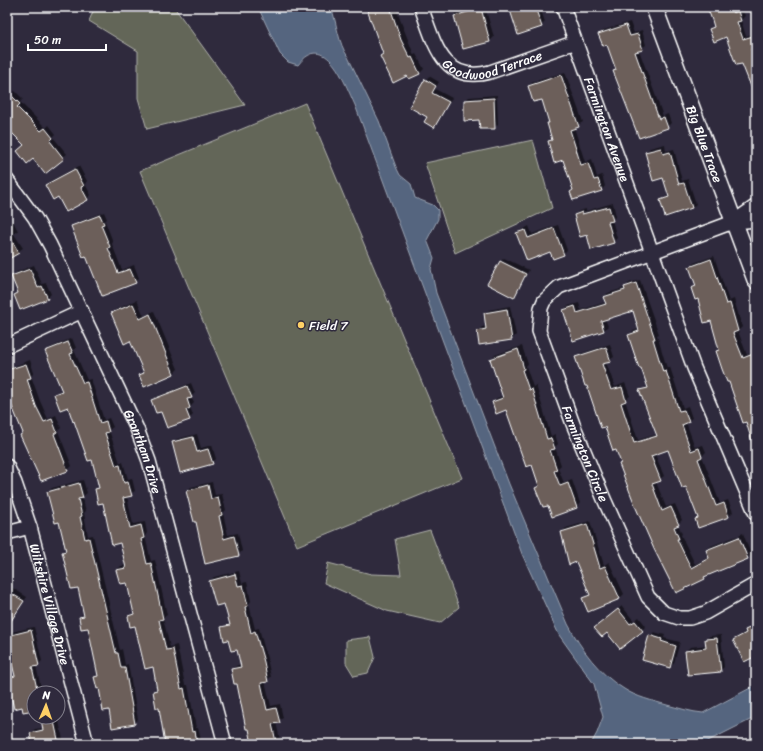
<svg xmlns="http://www.w3.org/2000/svg" width="763" height="751" font-family="Sriracha,sans-serif">
  <style>
    .green { fill: #636658; stroke: #b1b2ac }
    .water { fill: #55657f; stroke: #99a3b2 }
    .shadow { fill: #0007 }
    .building { fill: #6c5f5a; stroke: #fff }
    .lines { fill: none; stroke-linecap: round; stroke-linejoin: round }
    .minor-casing { stroke: #fff; stroke-width: 16 }
    .tertiary-casing { stroke: #fff; stroke-width: 19 }
    .minor { stroke: #2f2a3d; stroke-width: 13 }
    .tertiary { stroke: #2f2a3d; stroke-width: 16 }
    .poi-dot { fill: #ffd166; stroke: #2f2a3d; stroke-width: 1.5 }
    .labels { text-anchor: middle; stroke-width: 3; stroke-linejoin: round; paint-order: stroke }
    .street-label { font-size: 13px; fill: #fff; stroke: #2f2a3d }
    .poi-label { font-size: 13px; fill: #fff; stroke: #2f2a3d; text-anchor: start }
  </style>
  <rect width="100%" height="100%" fill="#2f2a3d"/>
  <filter id="ink" filterUnits="userSpaceOnUse"><feTurbulence type="fractalNoise" baseFrequency=".025" numOctaves="2"/><feDisplacementMap in="SourceGraphic" scale="8" xChannelSelector="R" yChannelSelector="G"/><feConvolveMatrix kernelMatrix="1 2 1 2 8 2 1 2 1" color-interpolation-filters="sRGB"/></filter>
  <g filter="url(#ink)">
    <g class="green">
      <polygon points="95,7 174,7 245,105 147,129 138,98 138,51 89,21"/>
      <polygon points="305,103 462,478 297,546 140,171"/>
      <polygon points="533,140 552,208 455,253 425,163"/>
      <polygon points="430,530 459,607 440,623 387,611 324,583 328,563 371,574 401,575 395,539"/>
      <polygon points="370,637 375,657 368,673 354,676 346,663 346,640"/>
    </g>
    <path class="water" d="M258,7H331C337,23 338,43 348,57L379,121L396,167L400,175L411,184L415,198L433,205L438,210V219L427,240L434,258L431,269L436,293L509,484L568,624C581,649 599,674 624,689C636,697 653,701 667,705C679,708 691,712 703,713L756,685V717L702,744H591L597,733L603,717L594,684L559,635L522,554L355,105C345,84 326,29 298,65L288,62L280,54Z"/>
    <g class="shadow">
      <polygon points="369,7 398,7 396,9 414,55 416,54 424,69 420,73 409,78 384,54"/>
      <polygon points="453,7 485,7 494,37 490,41 464,48"/>
      <polygon points="510,7 540,7 545,22 541,26"/>
      <polygon points="597,7 611,7 598,11"/>
      <polygon points="707,7 736,7 737,9 742,8 745,16 741,20 746,36 756,33 756,89 727,36 711,29 714,26"/>
      <polygon points="630,22 634,33 642,30 646,45 639,50 663,116 668,114 671,123 667,127 639,137 614,71 616,68 608,44 600,34 604,30"/>
      <polygon points="565,72 583,122 574,127 585,162 592,159 597,177 602,175 605,186 602,190 571,192 574,189 563,159 549,142 553,138 542,98 529,86 533,82"/>
      <polygon points="429,76 439,82 435,89 452,98 434,126 429,117 426,80"/>
      <polygon points="15,91 23,99 20,102 46,128 49,125 56,134 53,137 67,154 46,172 25,145 7,127 7,99"/>
      <polygon points="497,95 498,124 494,128 465,101 469,97"/>
      <polygon points="665,144 666,151 674,149 682,181 688,179 696,204 692,208 661,201 669,195 663,177 646,152 650,148"/>
      <polygon points="79,166 87,181 85,184 91,195 87,199 59,196 46,185 50,181"/>
      <polygon points="613,203 616,216 612,220 617,238 613,242 588,234 575,215 579,211 586,209 586,211"/>
      <polygon points="104,212 107,219 105,221 113,242 112,244 122,270 134,265 139,278 135,282 103,294 87,254 72,227 76,223"/>
      <polygon points="13,221 18,231 14,234 23,248 7,259 7,224"/>
      <polygon points="558,225 567,250 563,254 551,251 517,233 529,226 532,234"/>
      <polygon points="714,256 729,301 734,299 742,327 738,331 747,355 756,351 756,448 747,420 717,351 719,348 712,320 692,288 696,284 690,267 694,263"/>
      <polygon points="504,258 529,270 513,297 500,262"/>
      <polygon points="34,265 42,284 46,283 51,294 47,298 15,295 19,291 13,276 17,272"/>
      <polygon points="640,280 659,334 657,335 667,368 670,367 683,408 688,406 692,418 686,422 695,447 703,445 706,452 702,456 720,503 728,500 733,512 729,516 699,527 696,520 698,517 687,485 669,449 655,454 664,476 656,482 666,507 675,504 682,520 678,524 682,534 681,535 695,564 710,557 707,550 711,546 737,536 746,558 748,558 709,574 704,578 677,592 620,464 621,463 576,358 580,354 610,344 614,357 606,362 615,387 625,383 630,396 625,400 638,440 658,434 641,391 648,386 629,335 633,331 640,329 634,310 605,319 608,326 604,330 574,340 564,310 568,306 579,303 581,310 606,302 604,297 608,293 625,288 629,283"/>
      <polygon points="137,300 144,316 154,311 178,369 174,373 145,385 140,375 144,371 131,340 113,313 117,309"/>
      <polygon points="510,306 516,335 512,339 478,331 482,327 487,326 485,314 489,310"/>
      <polygon points="72,338 76,348 74,350 87,380 91,379 104,420 109,418 113,427 109,430 120,463 123,462 128,479 132,478 135,491 127,496 133,524 145,522 147,533 145,536 151,561 155,560 167,615 163,618 170,647 177,645 185,685 188,685 196,728 198,728 202,744 163,744 163,741 165,738 160,707 154,691 158,687 154,666 136,625 129,616 135,612 128,582 117,570 121,566 126,565 121,542 103,502 96,490 99,486 93,459 68,406 55,394 62,389 46,352 50,348"/>
      <polygon points="522,346 528,364 526,366 533,387 536,385 551,436 555,434 558,444 555,447 561,465 558,468 564,483 572,480 580,503 577,507 548,504 537,488 540,485 532,464 506,409 493,402 497,398 503,396 491,359 495,355"/>
      <polygon points="30,360 34,373 31,376 40,401 48,419 56,415 61,428 58,431 72,466 68,470 42,480 21,435 23,433 11,403 7,398 7,369"/>
      <polygon points="191,383 195,393 191,397 194,403 190,407 193,415 189,419 161,410 152,400 156,397"/>
      <polygon points="197,434 201,448 212,445 216,459 212,463 173,443 177,439"/>
      <polygon points="83,480 87,493 82,497 86,511 84,513 88,536 93,535 120,650 122,649 125,665 128,664 138,719 134,723 109,708 96,677 98,674 89,627 80,617 84,613 79,587 63,552 66,549 60,521 48,492 52,488"/>
      <polygon points="212,482 215,495 222,494 226,510 223,513 228,535 238,533 242,551 238,555 196,521 187,491 191,487"/>
      <polygon points="590,521 604,565 609,562 624,594 620,598 588,611 583,598 591,593 577,561 562,532 566,528"/>
      <polygon points="743,533 751,555 748,558 739,535"/>
      <polygon points="239,571 242,583 247,582 251,601 249,604 255,629 259,628 267,658 271,677 265,681 271,706 280,704 283,718 276,722 281,744 253,744 238,683 232,669 236,666 241,664 237,649 222,628 230,623 225,603 210,581 214,577"/>
      <polygon points="7,579 13,583 11,587 27,597 9,622 7,620"/>
      <polygon points="622,606 634,621 639,617 646,626 642,630 599,624"/>
      <polygon points="756,624 756,654 734,640"/>
      <polygon points="34,627 42,661 36,666 42,692 50,690 50,693 34,693 34,709 8,678 15,674 10,651 7,652 7,633"/>
      <polygon points="654,632 665,635 664,638 680,642 674,663 670,667 650,636"/>
      <polygon points="721,635 724,667 720,671 686,651 690,647 707,645 706,639 710,636"/>
      <polygon points="41,717 58,717 64,744 33,744 31,733 35,729 44,728"/>
      <polygon points="756,739 756,744 748,744 750,742"/>
    </g>
    <g class="building">
      <polygon points="366,7 390,7 401,40 410,58 412,57 420,74 409,79 407,76 393,83 380,56 383,54"/>
      <polygon points="509,7 535,7 542,27 518,35"/>
      <polygon points="707,7 730,7 733,13 738,11 741,21 737,22 743,39 753,36 756,46 751,49 756,64 756,99 742,64 736,65 726,37 714,42 709,29 714,27 712,20"/>
      <polygon points="481,8 490,42 463,49 454,16"/>
      <polygon points="626,25 630,36 638,34 643,50 635,52 659,119 664,117 668,128 639,138 613,71 616,70 607,45 603,46 598,34"/>
      <polygon points="561,75 579,127 570,130 581,165 588,163 594,180 598,179 602,191 573,200 570,192 573,190 563,160 554,163 548,141 552,140 547,123 549,123 542,100 533,102 528,86"/>
      <polygon points="425,79 436,86 432,93 449,102 434,128 424,122 427,117 409,107"/>
      <polygon points="7,91 20,104 17,107 41,131 45,128 53,138 50,141 64,159 45,174 33,159 27,164 17,151 24,145 7,128"/>
      <polygon points="494,98 495,129 480,129 479,120 464,121 464,100"/>
      <polygon points="661,148 663,154 670,152 679,184 684,183 692,208 665,217 660,200 669,197 663,178 653,181 645,152"/>
      <polygon points="75,169 84,186 81,187 88,200 66,212 58,197 53,200 45,185"/>
      <polygon points="609,207 613,221 608,222 614,243 591,250 587,235 580,237 574,215 582,212 582,214"/>
      <polygon points="100,215 104,224 101,225 110,247 108,248 118,273 130,269 136,283 102,296 86,256 83,257 71,226"/>
      <polygon points="554,228 564,255 553,259 550,252 527,261 516,233 525,230 528,238"/>
      <polygon points="7,232 19,253 7,260"/>
      <polygon points="711,259 726,304 730,303 738,331 733,333 743,358 753,354 756,363 756,447 754,448 746,422 743,423 729,382 727,382 722,369 716,351 719,350 711,321 704,323 698,299 695,300 691,288 696,286 689,267"/>
      <polygon points="500,261 526,274 514,298 487,284"/>
      <polygon points="30,269 38,288 42,286 48,299 20,310 14,295 18,293 11,276"/>
      <polygon points="636,283 655,339 653,339 663,372 666,371 679,411 684,410 689,422 682,425 691,451 699,448 702,457 698,459 716,506 724,503 729,517 698,528 695,519 698,518 686,487 682,488 668,450 651,456 661,481 652,484 662,511 671,507 679,525 674,527 679,539 677,539 691,568 709,558 706,550 739,537 748,559 704,577 705,579 676,593 654,549 636,508 619,464 621,463 616,450 613,451 605,427 601,428 587,386 585,386 575,357 606,347 611,362 602,364 611,390 622,387 626,401 621,403 634,443 657,436 639,390 648,388 641,368 639,368 628,335 639,331 633,311 601,321 604,331 573,341 563,310 575,306 577,313 606,304 603,297 625,290 624,287"/>
      <polygon points="133,304 140,319 150,314 174,374 144,387 139,375 144,373 130,341 124,344 111,313"/>
      <polygon points="507,309 512,340 479,345 477,331 486,329 484,313"/>
      <polygon points="68,342 73,353 70,354 83,383 87,382 100,423 106,421 109,432 105,433 116,466 120,465 124,483 128,482 132,496 123,498 130,528 141,525 144,538 141,539 147,564 151,563 163,619 159,620 166,650 173,649 181,689 184,688 192,732 195,731 197,743 165,744 159,708 156,708 153,691 157,690 153,667 145,669 135,626 130,627 128,616 134,614 127,583 120,584 116,570 126,568 120,543 112,545 103,503 98,504 95,489 99,488 92,460 88,461 74,421 73,422 68,407 60,410 54,394 62,391 45,351"/>
      <polygon points="518,349 524,369 522,370 529,390 532,389 547,439 551,438 555,449 550,450 557,470 554,471 560,486 568,483 577,508 552,517 548,506 543,507 535,488 539,486 532,465 526,467 506,410 496,414 492,402 503,398 490,359"/>
      <polygon points="26,364 31,378 27,379 36,406 44,422 52,419 57,432 54,434 68,471 41,481 20,435 23,433 11,404 7,405 7,370"/>
      <polygon points="187,386 192,398 187,399 190,408 186,410 190,420 167,428 161,412 156,413 151,400"/>
      <polygon points="193,437 197,452 208,449 213,464 180,473 172,442"/>
      <polygon points="79,483 83,498 78,499 82,516 80,517 85,539 89,538 116,653 118,653 121,668 125,668 135,724 112,728 109,710 103,711 99,688 97,689 94,677 98,676 88,628 81,629 79,617 84,616 78,588 71,589 62,552 66,551 59,522 55,523 47,492"/>
      <polygon points="208,485 211,499 218,497 222,515 219,516 224,539 234,536 239,556 205,564 196,522 194,522 186,491"/>
      <polygon points="587,524 600,568 605,566 620,599 588,612 582,598 590,595 576,562 569,565 561,532"/>
      <polygon points="235,574 238,586 243,585 248,606 245,607 251,633 255,631 264,662 268,682 261,683 267,710 276,708 280,723 272,724 276,742 268,744 252,744 249,729 246,729 237,684 234,684 231,669 241,667 237,650 231,651 228,640 224,641 221,627 230,625 224,604 216,606 209,581"/>
      <polygon points="7,591 24,601 7,627"/>
      <polygon points="618,609 630,624 635,621 643,631 620,649 607,633 602,637 594,628"/>
      <polygon points="756,625 756,656 744,662 733,640 746,633 745,630"/>
      <polygon points="31,630 39,666 32,667 38,693 34,693 34,710 23,712 22,707 14,709 7,678 15,676 9,652 7,653 7,636"/>
      <polygon points="649,635 662,639 661,641 676,646 670,668 642,660"/>
      <polygon points="717,638 721,672 688,675 685,651 706,648 705,639"/>
      <polygon points="53,717 59,744 32,744 30,733 43,730 41,719"/>
    </g>
    <g class="lines">
      <g class="minor-casing">
        <g id="minor">
          <path id="s1" d="M421,7C434,41 442,85 490,72L576,42"/>
          <path id="s2" d="M563,7L694,368L756,514"/>
          <path id="s3" d="M7,180L35,218L50,245L137,429L149,461L225,744"/>
          <path id="s4" d="M756,206L733,222L559,287L544,301L541,308L539,331L573,424L604,499L648,597L664,613L679,618H690L705,613L756,584"/>
          <polyline points="735,222 756,220"/>
          <polyline points="7,346 82,311"/>
          <path id="s5" d="M7,466L15,483L30,527L87,744"/>
          <polyline points="7,533 30,527"/>
        </g>
      </g>
      <g class="tertiary-casing">
        <g id="tertiary">
          <path id="s6" d="M654,7L756,281"/>
        </g>
      </g>
      <use href="#minor" class="minor"/>
      <use href="#tertiary" class="tertiary"/>
    </g>
  </g>
  <circle class="poi-dot" cx="301" cy="325" r="4"/>
  <g class="labels">
    <g class="street-label">
      <text dy="5" stroke="none"><textPath href="#s1" startOffset="111">Goodwood Terrace</textPath></text>
      <text dy="5" stroke="none"><textPath href="#s2" startOffset="130">Farmington Avenue</textPath></text>
      <text dy="5" stroke="none"><textPath href="#s6" startOffset="146">Big Blue Trace</textPath></text>
      <text dy="5" stroke="none"><textPath href="#s3" startOffset="305">Grantham Drive</textPath></text>
      <text dy="5" stroke="none"><textPath href="#s4" startOffset="396">Farmington Circle</textPath></text>
      <text dy="5" stroke="none"><textPath href="#s5" startOffset="145">Wiltshire Village Drive</textPath></text>
    </g>
    <g class="poi-label">
      <text x="309" y="330">Field 7</text>
    </g>
  </g>
  <rect width="763" height="751" fill="none" stroke="#2f2a3d" stroke-width="24"/>
  <rect x="12" y="12" width="739" height="727" fill="none" stroke="#fff" stroke-width="1.5" filter="url(#ink)"/>
  <g transform="translate(46 705) rotate(2)"><circle r="19" fill="#2f2a3d" stroke="#827f8b"/>
  <path d="M0-3L7 15L0 10L-7 15Z" fill="#ffd166"/>
  <text y="-6" font-size="11" font-weight="bold" text-anchor="middle" fill="#ffffff">N</text>
  </g>
  <path d="M28 44v6h78v-6" fill="none" stroke="#ffffff" stroke-width="2"/>
  <text x="34" y="44" font-size="12" fill="#ffffff" stroke="#2f2a3d" stroke-width="3" paint-order="stroke">50 m</text>
</svg>
